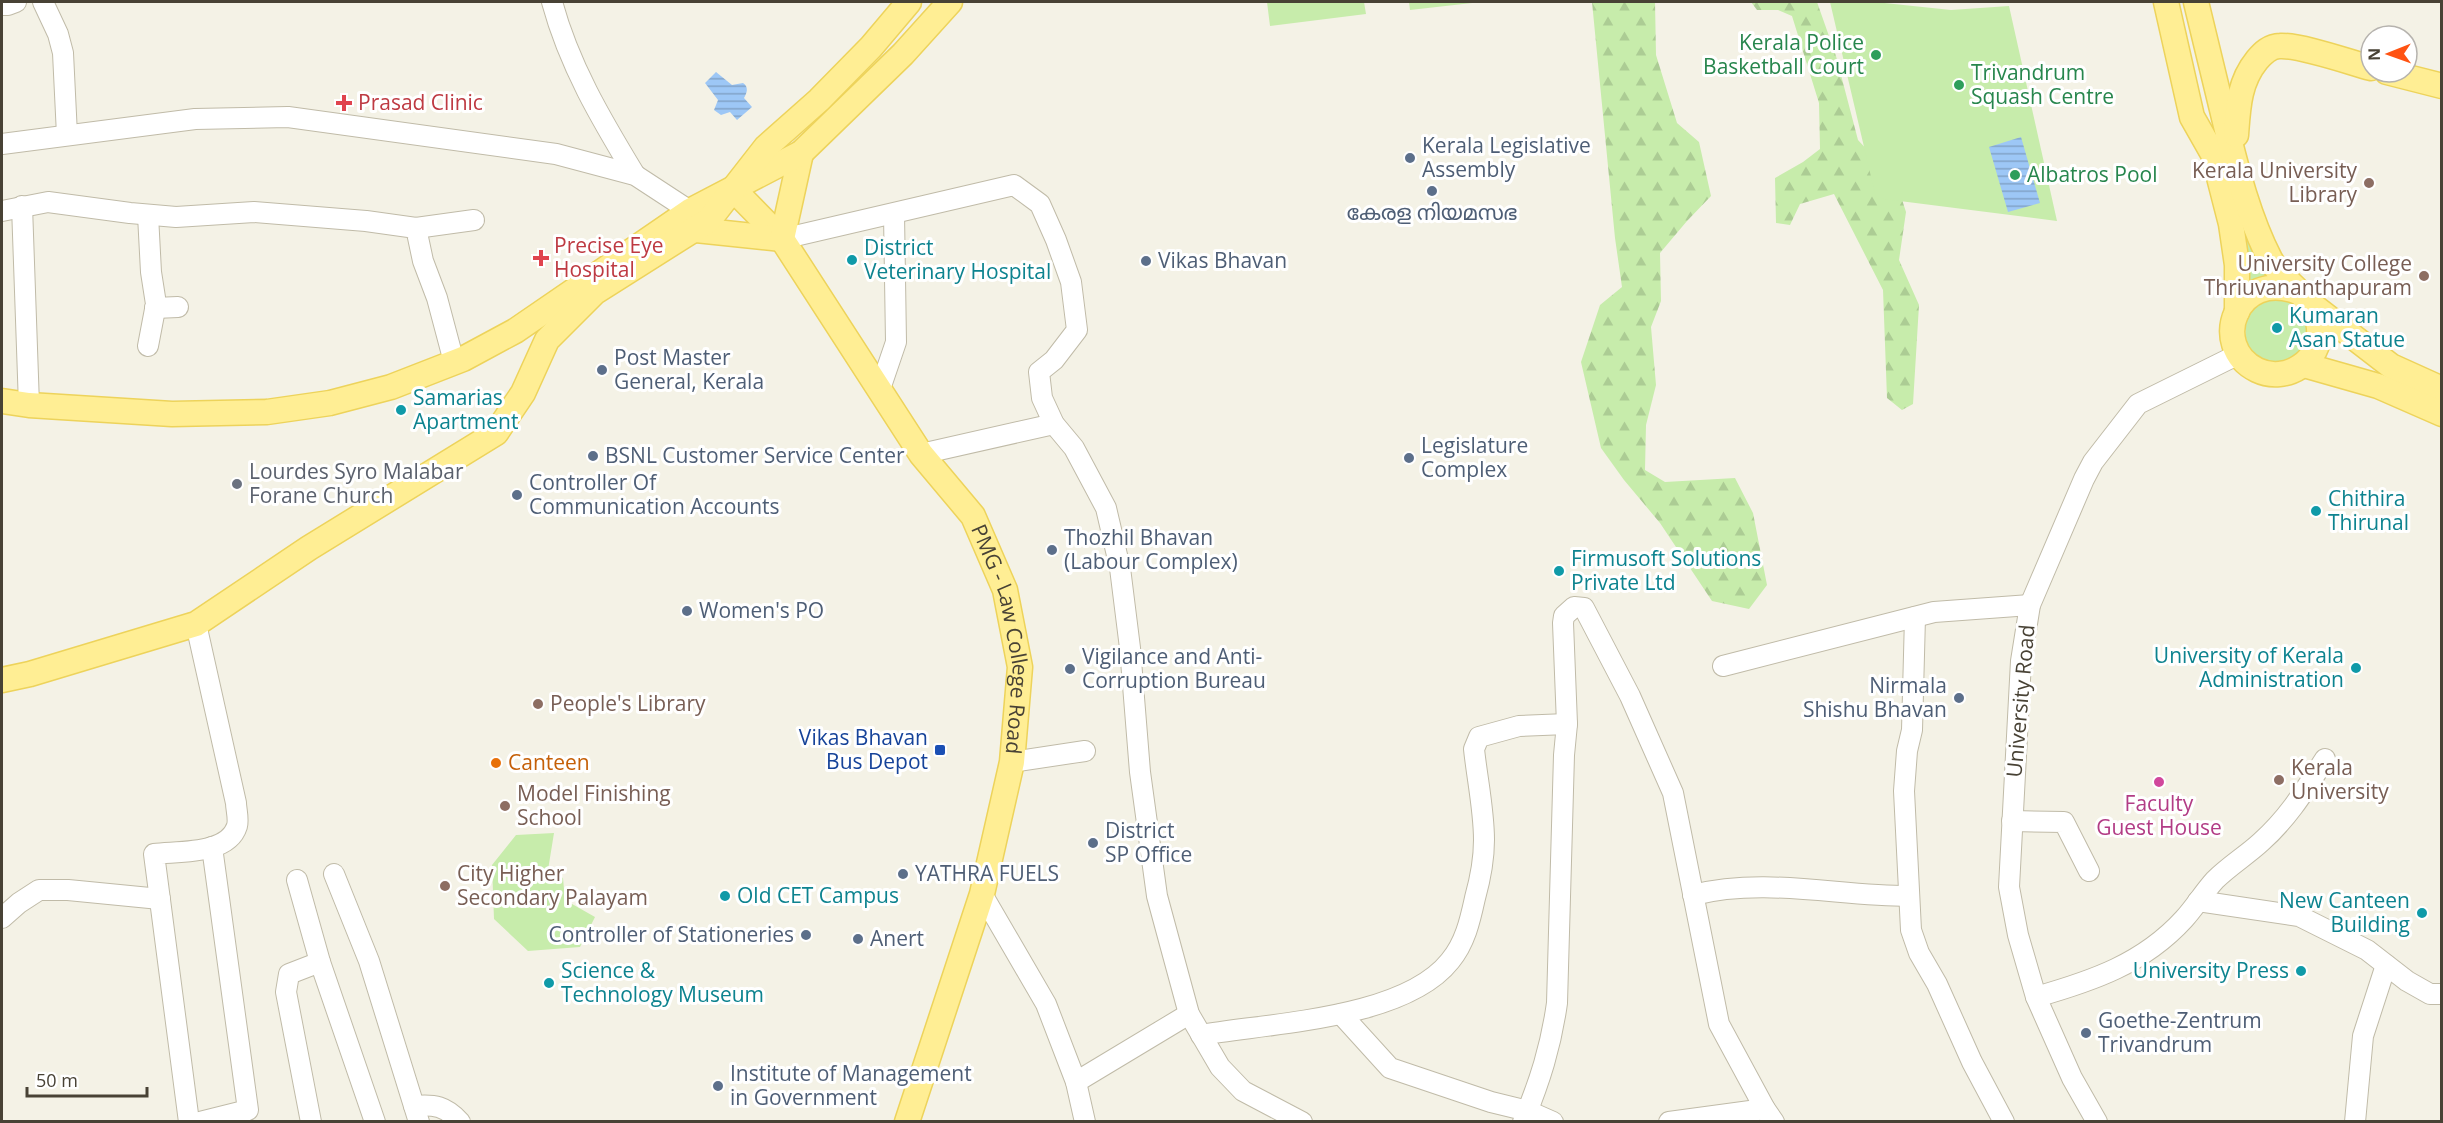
<svg xmlns="http://www.w3.org/2000/svg" width="2443" height="1123" font-family="'Open Sans','Noto Sans Malayalam',sans-serif">
  <style>
    .grass { fill: url(#grass-tufts) }
    .forest { fill: url(#forest-firs) }
    .garden { fill: #c7ecab }
    .water { fill: url(#water-rules) }
    .lines { fill: none; stroke-linecap: round; stroke-linejoin: round }
    .minor-casing { stroke: #c0bba8; stroke-width: 22 }
    .major-casing { stroke: #edd35b; stroke-width: 27 }
    .minor { stroke: #fff; stroke-width: 20 }
    .major { stroke: #ffee94; stroke-width: 24 }
    .leisure-dot { fill: #2e9e5b; stroke: #fff; stroke-width: 2 }
    .health-dot { fill: #e0444e; stroke: #fff; stroke-width: 2 }
    .service-dot { fill: #5c6f8a; stroke: #fff; stroke-width: 2 }
    .education-dot { fill: #8d6e63; stroke: #fff; stroke-width: 2 }
    .culture-dot { fill: #0f9aa8; stroke: #fff; stroke-width: 2 }
    .worship-dot { fill: #6b7280; stroke: #fff; stroke-width: 2 }
    .transit-dot { fill: #1a4fb4; stroke: #fff; stroke-width: 2 }
    .food-dot { fill: #e8710a; stroke: #fff; stroke-width: 2 }
    .hotel-dot { fill: #d1479c; stroke: #fff; stroke-width: 2 }
    .labels { text-anchor: middle; stroke-width: 6; stroke-linejoin: round; paint-order: stroke }
    .leisure-label { font-size: 21px; fill: #27864d; stroke: #fff; text-anchor: start }
    .health-label { font-size: 21px; fill: #be3a42; stroke: #fff; text-anchor: start }
    .service-label { font-size: 21px; fill: #4e5e75; stroke: #fff; text-anchor: start }
    .education-label { font-size: 21px; fill: #785e54; stroke: #fff; text-anchor: start }
    .culture-label { font-size: 21px; fill: #0d838f; stroke: #fff; text-anchor: start }
    .worship-label { font-size: 21px; fill: #5b616d; stroke: #fff; text-anchor: start }
    .street-label { font-size: 21px; fill: #484235; stroke: #fff }
    .transit-label { font-size: 21px; fill: #164399; stroke: #fff; text-anchor: end }
    .food-label { font-size: 21px; fill: #c56008; stroke: #fff; text-anchor: start }
    .hotel-label { font-size: 21px; fill: #b23c85; stroke: #fff }
  </style>
  <defs>
    <pattern id="grass-tufts" width="24" height="20" patternUnits="userSpaceOnUse" patternTransform="scale(1.5)"><rect width="24" height="20" fill="#c7ecab"/><path d="M3 7l-1-3M5 7V3M7 7l1-3M15 17l-1-3M17 17v-4M19 17l1-3" fill="none" stroke="#accc94"/></pattern>
    <pattern id="forest-firs" width="22" height="20" patternUnits="userSpaceOnUse" patternTransform="scale(1.5)"><rect width="22" height="20" fill="#c7ecab"/><path d="M5 1l3.5 6h-7zM16 11l3.5 6h-7z" fill="#accc94"/></pattern>
    <pattern id="water-rules" width="6" height="5" patternUnits="userSpaceOnUse" patternTransform="scale(1.5)"><rect width="6" height="5" fill="#9dc7f6"/><path d="M0 2.5h6" fill="none" stroke="#82a3c8"/></pattern>
  </defs>
  <rect width="100%" height="100%" fill="#f4f2e6"/>
  <path class="grass" d="M2238,206L2277,277C2262,277 2255,281 2244,292Z"/>
  <g class="forest">
    <polygon points="1592,2 1655,2 1656,55 1677,123 1699,142 1711,196 1687,221 1660,253 1661,301 1651,327 1656,385 1646,425 1645,470 1665,482 1735,478 1753,513 1767,585 1749,609 1712,601 1660,523 1624,480 1601,448 1581,362 1600,305 1622,287 1615,238"/>
    <polygon points="1751,2 1817,2 1836,56 1858,140 1896,181 1906,212 1899,260 1919,305 1913,404 1902,410 1887,398 1883,290 1834,194 1800,204 1790,225 1776,223 1775,178 1803,162 1820,149 1819,103 1792,16 1778,10 1757,10"/>
  </g>
  <g class="garden">
    <polygon points="1267,2 1364,2 1366,14 1270,26"/>
    <polygon points="1409,2 1481,2 1410,10"/>
    <polygon points="1830,2 1875,2 1951,10 2009,6 2057,221 1876,198"/>
    <path d="M2290,297L2311,313L2305,356L2271,365C2266,362 2259,359 2255,355C2240,341 2243,311 2262,301C2269,297 2281,298 2290,297Z"/>
    <polygon points="554,833 548,870 563,878 565,900 595,917 580,947 528,951 494,919 492,865 516,835"/>
  </g>
  <g class="water">
    <path d="M716,72L732,85L743,83C749,87 747,93 744,98L752,107L737,120L730,112L721,115L714,110L718,100L705,83Z"/>
    <polygon points="2021,137 2040,203 2008,212 1989,147"/>
  </g>
  <g class="lines">
    <g class="minor-casing">
      <g id="minor">
        <polyline points="43,2 58,34 63,53 67,135"/>
        <path d="M552,2C569,65 601,119 635,175"/>
        <polyline points="2,5 8,5 16,2"/>
        <polyline points="2,144 195,119 288,117 556,154 635,175 690,211 696,222"/>
        <polyline points="22,206 29,405"/>
        <polyline points="2,211 48,202 130,213 176,217 254,212 366,221 416,228 423,261 437,298 454,362"/>
        <polyline points="416,228 474,220"/>
        <polyline points="782,239 1014,185 1040,204 1056,240 1071,282 1077,330 1054,360 1039,372 1042,398 1054,424 1074,448 1106,508 1120,568 1130,648 1140,772 1157,896 1189,1014 1220,1067 1243,1091 1302,1122"/>
        <polyline points="155,308 178,307"/>
        <polyline points="148,346 156,304 151,272 148,215"/>
        <polyline points="880,389 896,342 894,214"/>
        <polyline points="921,454 1054,424"/>
        <polyline points="1915,617 1912,730 1907,751 1904,791 1911,930 1919,953 1937,984 1972,1062 2004,1122"/>
        <polyline points="1723,666 1934,612 2030,605"/>
        <polyline points="1012,762 1085,751"/>
        <polyline points="2012,821 2064,822 2089,871"/>
        <polyline points="334,874 369,961 419,1122"/>
        <polyline points="297,880 320,962 375,1122"/>
        <polyline points="982,894 1046,1004 1076,1082 1085,1122"/>
        <path d="M1693,895C1764,877 1837,896 1908,896"/>
        <polyline points="2198,901 2299,916 2367,950 2407,981 2430,994 2442,994"/>
        <polyline points="2,918 19,903 39,890 68,890 160,899"/>
        <path d="M2036,997C2092,981 2143,964 2184,919C2195,907 2204,892 2215,880C2229,866 2247,855 2261,842C2289,817 2305,790 2325,759"/>
        <polyline points="1341,1014 1390,1068 1491,1102 1528,1111 1553,1122"/>
        <path d="M1201,1035C1270,1023 1404,1019 1450,961C1465,943 1470,921 1475,898C1480,880 1484,859 1484,840C1484,810 1477,778 1474,749L1479,737L1519,726L1567,724"/>
        <polyline points="1076,1082 1189,1014"/>
        <path d="M414,1106C434,1104 446,1106 460,1122"/>
        <path d="M189,1122L154,854C179,851 228,855 237,826C239,819 236,809 236,803L196,624"/>
        <polyline points="200,1122 248,1110 212,847"/>
        <polyline points="311,1122 286,992 289,974 320,962"/>
        <path d="M1523,1122C1540,1081 1551,1046 1557,1003L1564,755L1567,724L1563,623L1564,616L1574,607L1584,608L1630,696L1673,793L1719,1024L1765,1109L1774,1122"/>
        <polyline points="1669,1122 1765,1109"/>
        <polyline points="2097,1122 2072,1078 2036,997 2018,935 2009,887 2021,661 2030,605 2084,479 2093,462 2138,404 2239,354"/>
        <polyline points="2355,1122 2363,1036 2386,965"/>
      </g>
    </g>
    <g class="major-casing">
      <g id="major">
        <polyline points="2166,2 2192,117 2213,154 2231,224 2237,265 2237,312"/>
        <path d="M2196,2C2206,43 2216,84 2226,126C2237,171 2249,218 2270,259C2284,285 2317,297 2319,328C2322,361 2286,384 2257,370C2208,346 2237,268 2298,292"/>
        <polyline points="2387,72 2442,86"/>
        <path d="M2236,135C2238,107 2239,82 2257,60C2263,53 2270,46 2280,46C2301,45 2349,62 2371,68"/>
        <path id="s1" d="M734,190L782,239L921,454L973,516L1005,590L1020,667L1012,762L982,894L907,1122"/>
        <polyline points="696,230 782,239"/>
        <polyline points="782,239 801,153"/>
        <polyline points="2312,305 2391,366 2442,389"/>
        <polyline points="2304,365 2378,386 2442,414"/>
        <polyline points="2,401 29,405 172,414 267,412 330,403 391,387 463,359 515,331 690,211 801,153 903,54 950,2"/>
        <polyline points="2,680 30,674 196,624 309,548 496,433 523,393 547,340 595,292 709,220 766,147 819,100 871,47 909,2"/>
      </g>
    </g>
    <use href="#minor" class="minor"/>
    <use href="#major" class="major"/>
  </g>
  <g class="leisure-dot">
    <circle cx="1876" cy="55" r="6"/>
    <circle cx="1959" cy="85" r="6"/>
    <circle cx="2015" cy="175" r="6"/>
  </g>
  <g class="health-dot">
    <path d="M341 94h6v6h6v6h-6v6h-6v-6h-6v-6h6z"/>
    <path d="M538 249h6v6h6v6h-6v6h-6v-6h-6v-6h6z"/>
  </g>
  <g class="service-dot">
    <circle cx="1410" cy="158" r="6"/>
    <circle cx="1432" cy="191" r="6"/>
    <circle cx="1146" cy="261" r="6"/>
    <circle cx="602" cy="370" r="6"/>
    <circle cx="593" cy="456" r="6"/>
    <circle cx="1409" cy="458" r="6"/>
    <circle cx="517" cy="495" r="6"/>
    <circle cx="1052" cy="550" r="6"/>
    <circle cx="687" cy="611" r="6"/>
    <circle cx="1070" cy="669" r="6"/>
    <circle cx="1959" cy="698" r="6"/>
    <circle cx="1093" cy="843" r="6"/>
    <circle cx="903" cy="874" r="6"/>
    <circle cx="806" cy="935" r="6"/>
    <circle cx="858" cy="939" r="6"/>
    <circle cx="2086" cy="1033" r="6"/>
    <circle cx="718" cy="1086" r="6"/>
  </g>
  <g class="education-dot">
    <circle cx="2369" cy="183" r="6"/>
    <circle cx="2424" cy="276" r="6"/>
    <circle cx="538" cy="704" r="6"/>
    <circle cx="2279" cy="780" r="6"/>
    <circle cx="505" cy="806" r="6"/>
    <circle cx="445" cy="886" r="6"/>
  </g>
  <g class="culture-dot">
    <circle cx="852" cy="260" r="6"/>
    <circle cx="2277" cy="328" r="6"/>
    <circle cx="401" cy="410" r="6"/>
    <circle cx="2316" cy="511" r="6"/>
    <circle cx="1559" cy="571" r="6"/>
    <circle cx="2356" cy="668" r="6"/>
    <circle cx="725" cy="896" r="6"/>
    <circle cx="2422" cy="913" r="6"/>
    <circle cx="2301" cy="971" r="6"/>
    <circle cx="549" cy="983" r="6"/>
  </g>
  <circle class="worship-dot" cx="237" cy="484" r="6"/>
  <rect class="transit-dot" x="934" y="744" width="12" height="12" rx="3"/>
  <circle class="food-dot" cx="496" cy="763" r="6"/>
  <circle class="hotel-dot" cx="2159" cy="782" r="6"/>
  <g class="labels">
    <g class="leisure-label">
      <text x="1864" y="50" text-anchor="end">Kerala Police<tspan x="1864" dy="24">Basketball Court</tspan></text>
      <text x="1971" y="80">Trivandrum<tspan x="1971" dy="24">Squash Centre</tspan></text>
      <text x="2027" y="182">Albatros Pool</text>
    </g>
    <g class="health-label">
      <text x="358" y="110">Prasad Clinic</text>
      <text x="554" y="253">Precise Eye<tspan x="554" dy="24">Hospital</tspan></text>
    </g>
    <g class="service-label">
      <text x="1422" y="153">Kerala Legislative<tspan x="1422" dy="24">Assembly</tspan></text>
      <text x="1432" y="220" text-anchor="middle">കേരള നിയമസഭ</text>
      <text x="1158" y="268">Vikas Bhavan</text>
      <text x="614" y="365">Post Master<tspan x="614" dy="24">General, Kerala</tspan></text>
      <text x="1421" y="453">Legislature<tspan x="1421" dy="24">Complex</tspan></text>
      <text x="605" y="463">BSNL Customer Service Center</text>
      <text x="529" y="490">Controller Of<tspan x="529" dy="24">Communication Accounts</tspan></text>
      <text x="1064" y="545">Thozhil Bhavan<tspan x="1064" dy="24">(Labour Complex)</tspan></text>
      <text x="699" y="618">Women's PO</text>
      <text x="1082" y="664">Vigilance and Anti-<tspan x="1082" dy="24">Corruption Bureau</tspan></text>
      <text x="1947" y="693" text-anchor="end">Nirmala<tspan x="1947" dy="24">Shishu Bhavan</tspan></text>
      <text x="1105" y="838">District<tspan x="1105" dy="24">SP Office</tspan></text>
      <text x="915" y="881">YATHRA FUELS</text>
      <text x="794" y="942" text-anchor="end">Controller of Stationeries</text>
      <text x="870" y="946">Anert</text>
      <text x="2098" y="1028">Goethe-Zentrum<tspan x="2098" dy="24">Trivandrum</tspan></text>
      <text x="730" y="1081">Institute of Management<tspan x="730" dy="24">in Government</tspan></text>
    </g>
    <g class="education-label">
      <text x="2357" y="178" text-anchor="end">Kerala University<tspan x="2357" dy="24">Library</tspan></text>
      <text x="2412" y="271" text-anchor="end">University College<tspan x="2412" dy="24">Thriuvananthapuram</tspan></text>
      <text x="550" y="711">People's Library</text>
      <text x="2291" y="775">Kerala<tspan x="2291" dy="24">University</tspan></text>
      <text x="517" y="801">Model Finishing<tspan x="517" dy="24">School</tspan></text>
      <text x="457" y="881">City Higher<tspan x="457" dy="24">Secondary Palayam</tspan></text>
    </g>
    <g class="culture-label">
      <text x="864" y="255">District<tspan x="864" dy="24">Veterinary Hospital</tspan></text>
      <text x="2289" y="323">Kumaran<tspan x="2289" dy="24">Asan Statue</tspan></text>
      <text x="413" y="405">Samarias<tspan x="413" dy="24">Apartment</tspan></text>
      <text x="2328" y="506">Chithira<tspan x="2328" dy="24">Thirunal</tspan></text>
      <text x="1571" y="566">Firmusoft Solutions<tspan x="1571" dy="24">Private Ltd</tspan></text>
      <text x="2344" y="663" text-anchor="end">University of Kerala<tspan x="2344" dy="24">Administration</tspan></text>
      <text x="737" y="903">Old CET Campus</text>
      <text x="2410" y="908" text-anchor="end">New Canteen<tspan x="2410" dy="24">Building</tspan></text>
      <text x="561" y="978">Science &amp;<tspan x="561" dy="24">Technology Museum</tspan></text>
      <text x="2289" y="978" text-anchor="end">University Press</text>
    </g>
    <g class="worship-label">
      <text x="249" y="479">Lourdes Syro Malabar<tspan x="249" dy="24">Forane Church</tspan></text>
    </g>
    <g class="street-label">
      <text dy="7" stroke="none"><textPath href="#s1" startOffset="534">PMG - Law College Road</textPath></text>
      <text transform="translate(2021 701) rotate(-85)" y="7">University Road</text>
    </g>
    <g class="transit-label">
      <text x="928" y="745">Vikas Bhavan<tspan x="928" dy="24">Bus Depot</tspan></text>
    </g>
    <g class="food-label">
      <text x="508" y="770">Canteen</text>
    </g>
    <g class="hotel-label">
      <text x="2159" y="811">Faculty<tspan x="2159" dy="24">Guest House</tspan></text>
    </g>
  </g>
  <rect width="2443" height="1123" fill="none" stroke="#484235" stroke-width="6"/>
  <g transform="translate(2389 54) rotate(269)"><circle r="28" fill="#ffffff" stroke="#b6b3ae" stroke-width="1.5"/>
  <path d="M0-4.5L10 22L0 15L-10 22Z" fill="#ff5312"/>
  <text y="-9" font-size="16" font-weight="bold" text-anchor="middle" fill="#484235">N</text>
  </g>
  <path d="M27 1087v9h120v-9" fill="none" stroke="#484235" stroke-width="3"/>
  <text x="36" y="1087" font-size="18" fill="#484235" stroke="#ffffff" stroke-width="4.5" paint-order="stroke">50 m</text>
</svg>
